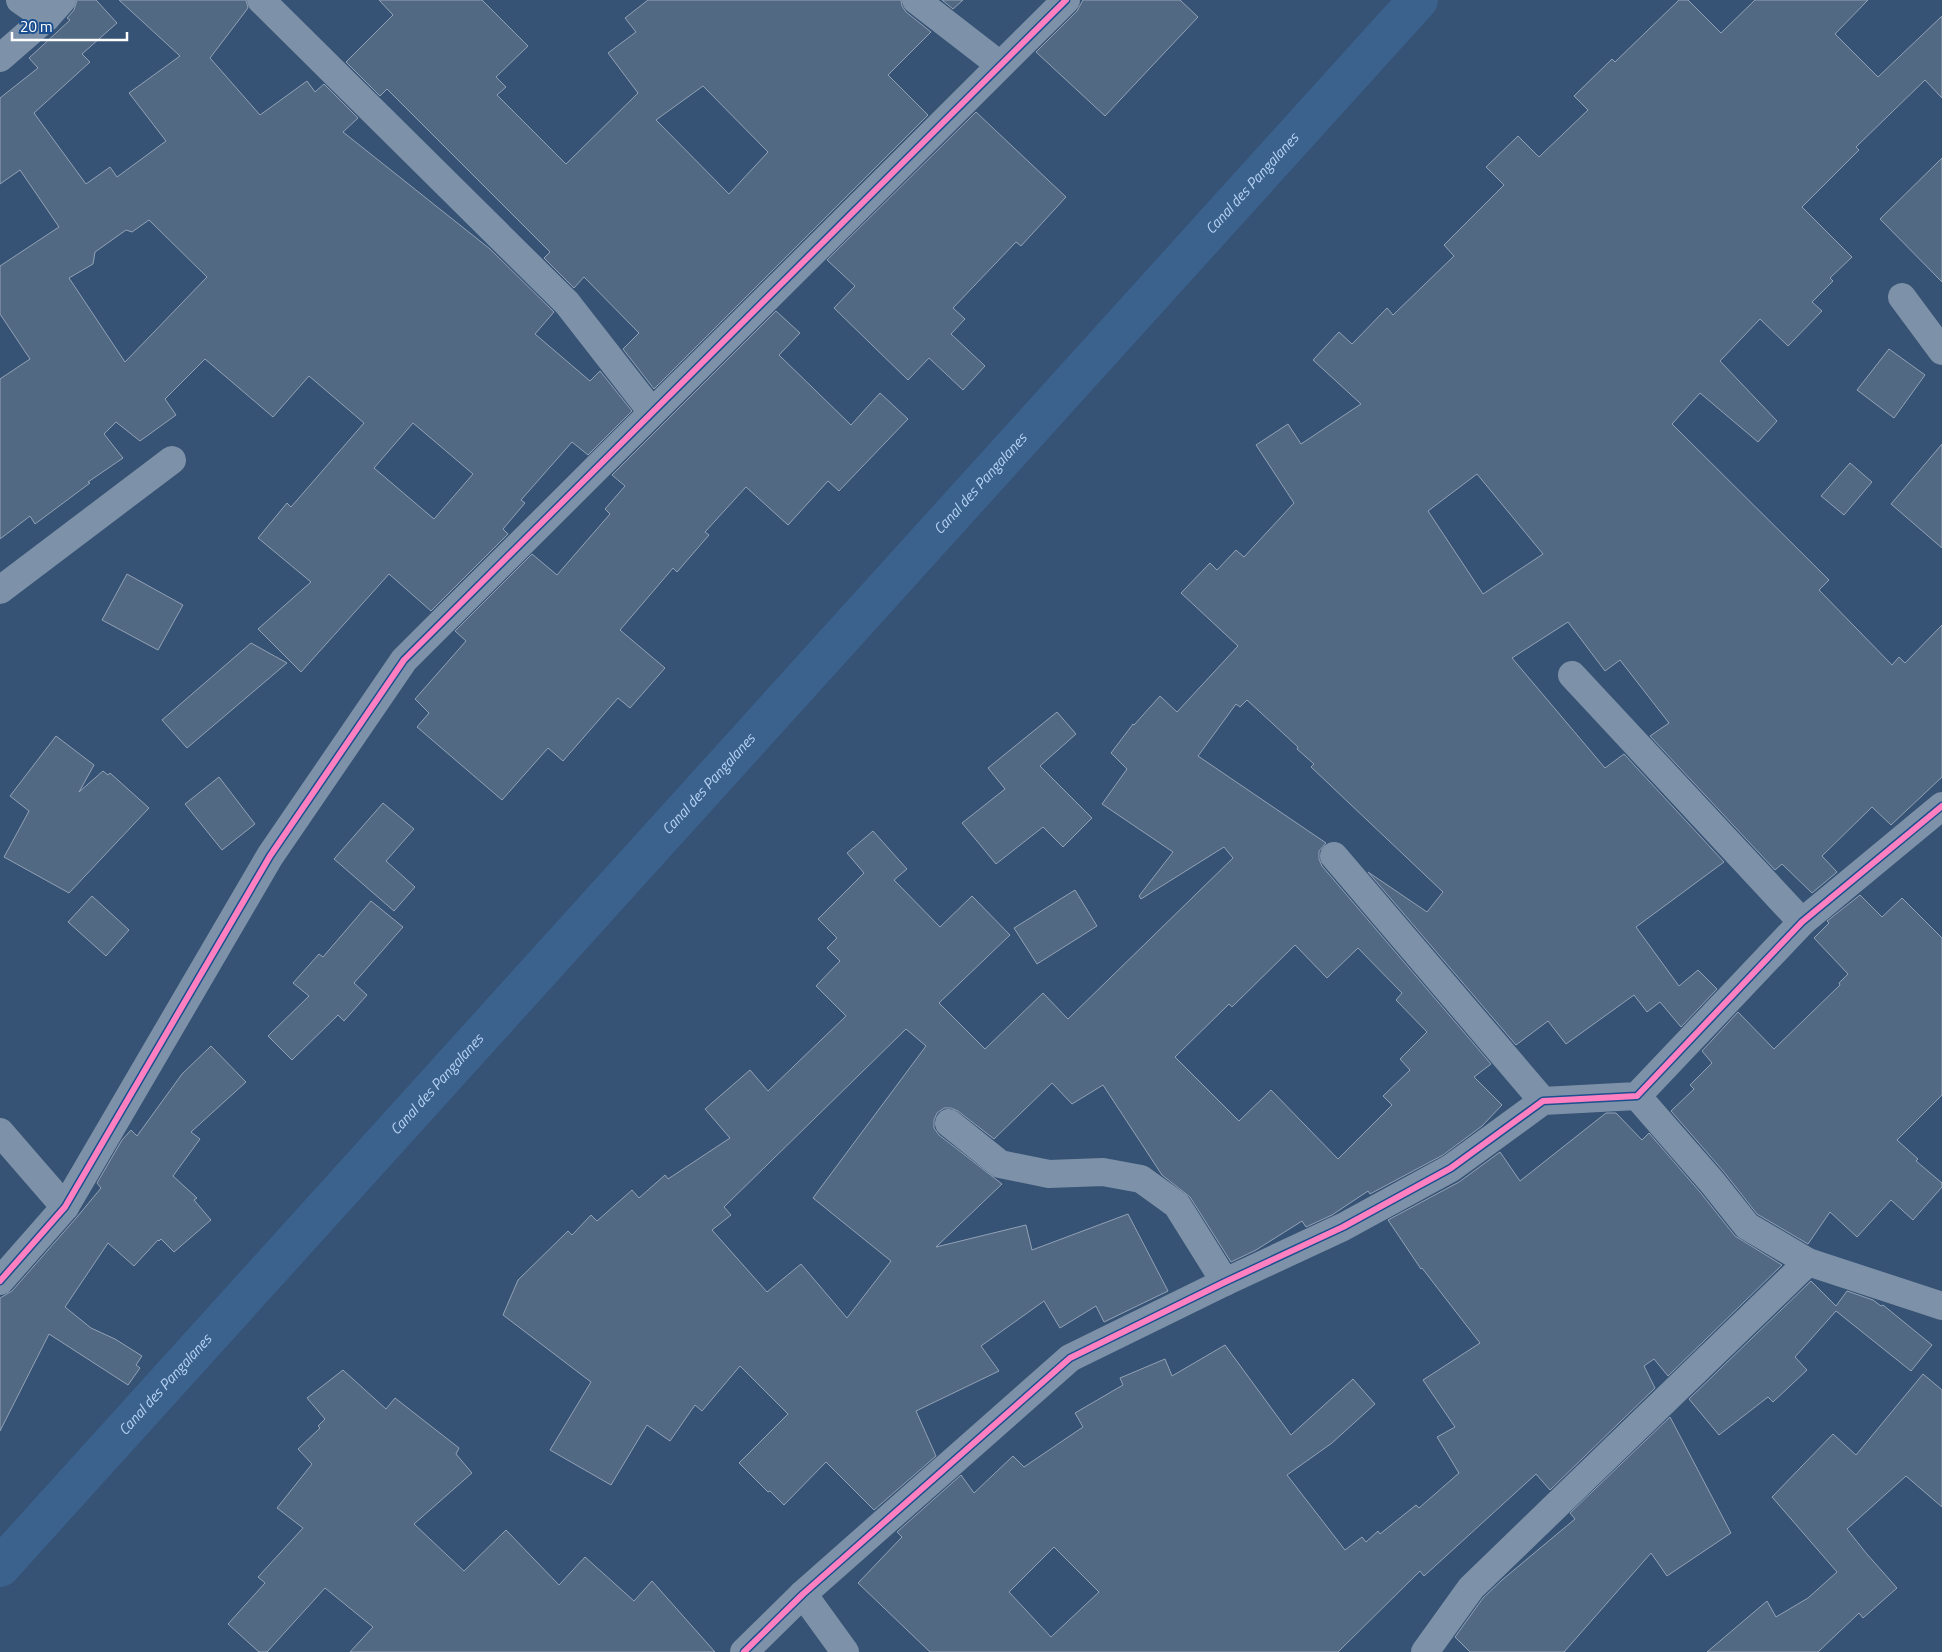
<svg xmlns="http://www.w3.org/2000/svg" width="1942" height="1652" font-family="'Titillium Web',sans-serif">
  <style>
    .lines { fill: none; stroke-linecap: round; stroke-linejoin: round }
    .canal { stroke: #3b618d; stroke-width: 40 }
    .building { fill: #526984; stroke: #92a2b6; fill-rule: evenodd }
    .minor { stroke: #7d92a8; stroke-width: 28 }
    .cycleway-casing { stroke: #1b4f8f; stroke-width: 9 }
    .cycleway { stroke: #ff80c0; stroke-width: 6 }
    .labels { text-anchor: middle; stroke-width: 4.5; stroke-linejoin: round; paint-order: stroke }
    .water-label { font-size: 15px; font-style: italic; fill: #b5d3f5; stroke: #1b4f8f }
  </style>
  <rect width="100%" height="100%" fill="#365274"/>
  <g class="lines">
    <path class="canal" id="s1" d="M0,1567L1418,0"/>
  </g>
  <g class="building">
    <path d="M77,0H96L117,23L82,54L90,62L34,113L86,184L110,167L117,177L166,141L129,93L180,56L119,0H246L248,8L210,58L260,115L307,81L315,92L324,84L358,118L343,132L490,249L554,312L535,334L590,381L600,371L632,411L588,455L572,442L521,500L525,503L503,529L508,534L431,611L389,574L301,672L258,629L311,582L258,538L287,503L291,507L364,423L309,376L273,417L205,359L165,399L176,415L140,441L116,422L104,434L123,458L88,482L90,483L35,524L30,516L0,539V379L30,359L0,314V266L59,227L20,170L0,184V98L38,68L29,58L70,20L67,18L74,10ZM149,220L207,277L125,362L69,278L93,264L95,252L126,230L132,232ZM413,423L473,474L434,519L374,468Z"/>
    <path d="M379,0H482L528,46L496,77L506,87L497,95L566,164L638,93L608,53L636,32L625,18L648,0H901L902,6L906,12L931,32L888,75L928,115L654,389L623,349L639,333L584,277L574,288L544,258L550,252L387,89L380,96L346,62L393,15ZM703,86L768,152L729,194L656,120Z"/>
    <polygon points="942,0 963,0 953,9"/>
    <polygon points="1083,0 1180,0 1198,17 1105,116 1036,52 1077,11"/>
    <path d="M1679,0H1688L1721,33L1755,0H1868L1835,34L1878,77L1942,16V98L1925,80L1856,147L1859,150L1802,207L1852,257L1830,278L1833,281L1812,302L1822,311L1788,346L1760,319L1720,361L1777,421L1758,442L1700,393L1672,424L1829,580L1819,590L1892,665L1899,657L1905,663L1942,625V777L1891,825L1872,807L1822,856L1837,872L1812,893L1782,864L1775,870L1650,736L1669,723L1620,660L1605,671L1568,622L1512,658L1605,768L1624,754L1724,862L1636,927L1679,986L1698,970L1717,989L1681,1027L1660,1002L1647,1012L1634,995L1566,1044L1548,1021L1516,1045L1368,872L1427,912L1443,892L1311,767L1314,764L1297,749L1298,747L1247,700L1240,707L1236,704L1198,756L1326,843L1319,851V859L1322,866L1491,1064L1474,1077L1502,1105L1482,1126L1443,1155L1370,1194L1368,1191L1332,1215L1306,1227L1302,1221L1256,1250L1231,1262L1190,1197L1162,1175L1103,1085L1072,1104L1052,1083L994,1139L958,1111L951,1108H944L937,1113L934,1120V1128L939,1135L1002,1184L936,1247L1026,1225L1032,1250L1128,1214L1168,1291L1104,1322L1096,1306L1060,1328L1044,1301L981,1346L999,1371L916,1411L936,1456L874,1510L826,1462L784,1505L770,1491L768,1492L739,1463L788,1414L740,1366L702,1411L695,1405L670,1441L647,1425L611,1485L550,1450L591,1382L503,1315L518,1280L568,1231L572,1235L591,1215L597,1221L632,1190L639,1198L665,1175L668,1179L730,1138L705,1109L750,1070L768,1091L846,1016L816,986L840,961L827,948L837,938L818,919L864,873L847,853L873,831L907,869L894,880L940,927L972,896L1010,935L939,1003L985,1049L1043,993L1068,1019L1233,858L1224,847L1141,899L1139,896L1173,852L1102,804L1127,769L1111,753L1133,724L1134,725L1160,696L1177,712L1238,646L1181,593L1210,563L1217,570L1236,550L1244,557L1294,503L1256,445L1288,424L1301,444L1361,404L1313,360L1339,332L1352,344L1387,308L1393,315L1454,256L1444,245L1504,185L1486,167L1518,136L1539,157L1588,110L1574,96L1612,59L1615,62ZM1477,474L1543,554L1483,594L1428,511ZM1295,945L1327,978L1358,948L1402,993L1396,1000L1427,1032L1400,1059L1410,1070L1383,1096L1392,1105L1338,1159L1271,1090L1239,1121L1175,1057L1229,1004L1232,1007ZM906,1029L926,1046L813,1198L891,1261L847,1318L801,1264L767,1292L712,1230L731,1215L724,1207Z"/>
    <polygon points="976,112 1066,197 1021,246 1016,242 953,308 965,319 951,334 985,366 963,390 929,358 908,380 834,308 855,286 827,260"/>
    <polygon points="1942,158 1942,282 1880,219"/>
    <polygon points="776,311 800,333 779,355 851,425 880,393 908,419 839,491 828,481 788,525 746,487 705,532 709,535 677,572 673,568 620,630 665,668 630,708 618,698 563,761 548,748 502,800 417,727 429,713 415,699 466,641 455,631 532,554 557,575 610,514 605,509 625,486 612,475"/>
    <polygon points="1889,349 1925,375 1894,418 1857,390"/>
    <polygon points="1942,444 1942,548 1891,504"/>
    <polygon points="1850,463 1872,482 1844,515 1821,496"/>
    <polygon points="127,574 183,605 158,650 102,620"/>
    <polygon points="251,643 287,663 187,748 162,720"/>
    <polygon points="1057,712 1076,734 1040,766 1092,818 1063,847 1043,827 996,864 962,823 1005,789 988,768"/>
    <polygon points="56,736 94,765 79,792 103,771 108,775 110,773 149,808 69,893 4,857 29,811 10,796"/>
    <polygon points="219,777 255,824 222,850 185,804"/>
    <polygon points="383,803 414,829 386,861 415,887 394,911 334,859"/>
    <polygon points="1075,890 1097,926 1037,964 1014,928"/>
    <polygon points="1860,895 1882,917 1902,898 1942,938 1942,1095 1897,1140 1918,1159 1916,1161 1942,1183 1942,1187 1913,1220 1891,1200 1857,1237 1830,1212 1808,1244 1757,1214 1724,1172 1671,1111 1694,1089 1690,1085 1712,1063 1702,1051 1738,1012 1774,1049 1840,985 1839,983 1848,974 1814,938 1829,923 1827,921"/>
    <polygon points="92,896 129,930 106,956 68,922"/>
    <polygon points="371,901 403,927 354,983 367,995 344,1021 338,1015 292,1060 268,1036 309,996 293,983 319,954 323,957"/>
    <polygon points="211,1046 246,1082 191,1132 200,1139 173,1176 197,1198 194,1200 211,1220 174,1252 161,1239 159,1241 158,1240 134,1266 108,1243 65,1307 91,1328 115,1339 142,1356 136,1365 140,1368 128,1385 49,1334 0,1431 0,1298 12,1291 77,1217 101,1188 97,1183 122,1140 131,1130 137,1136 182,1074"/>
    <path d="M1606,1113H1616L1642,1140L1649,1133L1700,1192L1735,1236L1782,1265L1668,1376L1654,1359L1644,1366L1655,1388L1550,1490L1536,1474L1424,1576L1420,1571L1338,1652H930L858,1583L902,1537L897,1532L961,1475L974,1493L1013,1456L1024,1467L1083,1427L1075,1413L1123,1385L1120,1378L1165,1359L1172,1376L1225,1345L1291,1435L1353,1379L1375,1404L1332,1443L1287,1475L1345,1550L1362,1537L1366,1542L1378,1531L1380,1534L1416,1505L1419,1508L1459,1473L1437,1437L1455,1427L1423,1380L1480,1343L1422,1268L1421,1269L1388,1220L1459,1182L1500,1152L1520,1181ZM1054,1547L1099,1592L1051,1637L1009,1592Z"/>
    <polygon points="1811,1281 1836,1306 1847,1291 1873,1300 1881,1306 1883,1305 1932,1345 1911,1371 1836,1311 1795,1357 1807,1370 1773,1402 1768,1397 1719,1435 1689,1399"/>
    <polygon points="343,1370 386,1409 395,1398 459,1448 456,1454 472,1473 414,1524 464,1571 506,1530 559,1585 585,1557 634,1601 652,1581 715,1652 350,1652 373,1627 325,1588 267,1652 259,1652 228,1624 265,1583 258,1577 303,1528 277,1508 312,1464 298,1449 320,1428 318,1426 325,1419 307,1398"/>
    <polygon points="1923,1374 1942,1390 1942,1507 1906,1476 1847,1529 1866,1553 1897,1588 1863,1618 1859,1613 1818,1652 1707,1652 1767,1601 1776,1617 1808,1598 1837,1572 1772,1497 1833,1434 1856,1455"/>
    <polygon points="1670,1417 1731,1533 1667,1576 1651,1553 1564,1652 1470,1652 1455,1637 1483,1598 1502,1580 1575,1519 1570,1513"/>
  </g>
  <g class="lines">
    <g class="minor">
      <polyline points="20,0 46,18"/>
      <polyline points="261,0 567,303 652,412"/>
      <polyline points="916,0 1000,65"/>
      <polyline points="0,58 46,18 62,0"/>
      <polyline points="1902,297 1942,351"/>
      <polyline points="0,590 172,460"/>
      <polyline points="1572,675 1802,922"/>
      <polyline points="1334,856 1543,1101"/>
      <polyline points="1637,1096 1712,1182 1747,1226 1808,1262 1942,1306"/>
      <polyline points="949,1123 1000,1164 1049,1174 1103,1172 1141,1179 1177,1205 1225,1282"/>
      <polyline points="0,1132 65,1207"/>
      <polyline points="0,1281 65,1207 270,856 404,660 1066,0"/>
      <polyline points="803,1594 845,1652"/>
      <polyline points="744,1652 803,1594 1070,1358 1225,1282 1343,1227 1451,1168 1543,1101 1637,1096 1802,922 1942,806"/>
      <polyline points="1425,1652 1471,1588 1808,1262"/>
    </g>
    <g class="cycleway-casing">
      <g id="cycleway">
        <polyline points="0,1281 65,1207 270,856 404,660 1066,0"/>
        <polyline points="744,1652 803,1594 1070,1358 1225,1282 1343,1227 1451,1168 1543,1101 1637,1096 1802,922 1942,806"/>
      </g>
    </g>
    <use href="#cycleway" class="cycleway"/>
  </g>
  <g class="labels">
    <g class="water-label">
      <text dy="5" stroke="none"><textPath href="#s1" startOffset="1866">Canal des Pangalanes</textPath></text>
      <text dy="5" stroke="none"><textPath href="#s1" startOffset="1461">Canal des Pangalanes</textPath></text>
      <text dy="5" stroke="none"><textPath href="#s1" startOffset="1056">Canal des Pangalanes</textPath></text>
      <text dy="5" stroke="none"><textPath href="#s1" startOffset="651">Canal des Pangalanes</textPath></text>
      <text dy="5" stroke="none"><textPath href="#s1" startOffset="246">Canal des Pangalanes</textPath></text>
    </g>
  </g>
  <path d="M12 32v8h115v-8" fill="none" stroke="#ffffff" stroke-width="2.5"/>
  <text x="20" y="32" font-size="15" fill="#ffffff" stroke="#1b4f8f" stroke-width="4" paint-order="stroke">20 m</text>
</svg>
